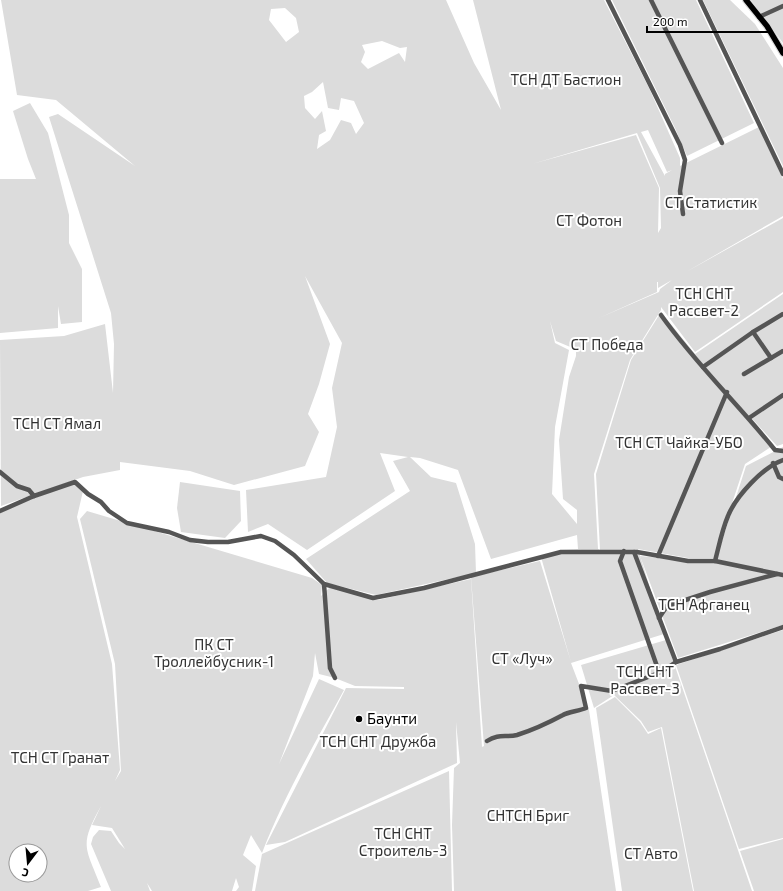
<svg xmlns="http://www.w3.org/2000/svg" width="783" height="891" font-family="'Exo 2',sans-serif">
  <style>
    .green { fill: #dcdcdc; fill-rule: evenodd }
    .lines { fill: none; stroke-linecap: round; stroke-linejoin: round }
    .major-casing { stroke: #dbdbdb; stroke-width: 8 }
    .minor { stroke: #555; stroke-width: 4.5 }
    .major { stroke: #000; stroke-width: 5.5 }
    .poi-dot { fill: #000; stroke: #fff; stroke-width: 1.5 }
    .labels { text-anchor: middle; stroke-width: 4; stroke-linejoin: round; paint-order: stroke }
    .park-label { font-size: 15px; fill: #333; stroke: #fff }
    .poi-label { font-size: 15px; fill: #000; stroke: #fff; text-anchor: start }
  </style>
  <rect width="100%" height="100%" fill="#fff"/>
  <g class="green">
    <path d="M1,0H446L474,63L501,110L473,0H604L649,88L680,158V166L759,127L783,179V216L686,272L783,218V292L695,352L661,307V310L630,360L594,474L598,549L600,550L596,474L631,360L661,312L695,354L783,294V444L777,446L747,413L774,445L745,464L714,558H688L638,549L664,634L571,663L589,710L616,891H454L452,825L454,768L460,763L456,722L457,763L285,842L266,845L346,688L404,689V687L355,686L335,678L319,674L315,653L313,676L279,764L319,679L344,690C315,743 284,796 262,853L251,835L243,855L256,866L252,891H236L239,887L236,878L232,891H152L147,883L150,891H111L91,844L93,837L99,830L111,831L119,843L125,849L112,828L92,825L101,806C79,846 85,846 101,887L88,891H0V511L75,483L83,491L77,517L112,664L120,770L115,781L121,771L115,664L80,519L87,511L312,578L322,585L321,596L330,587L378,600L471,579L482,747L484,746L471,577L540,561L571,662L541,557L562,550L583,549H578L577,535L491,559L458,470L420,458L410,457L431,477L456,483L475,544L476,573L376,595L327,583L306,559L410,491L393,461L408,457L380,453L395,491L307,550L268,524L248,532L246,490L326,477L337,427L332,388L342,343L305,276L330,344L319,384L308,414L319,432L305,466L234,485L190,471L120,462V470L83,477L1,506L0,340L64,336L105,324L113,393L114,344L111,313L49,117L58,114L135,166L56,100L17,95ZM285,8L296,18L299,32L286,42L269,20L271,9ZM382,41L400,48L407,47L405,62L399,53L368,69L361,62L365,52L362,45ZM323,82L328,108L339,110L341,98L354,101L364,123L356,134L351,123L341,120L330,140L317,149L319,135L326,131L322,111L315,119L305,108L304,96L312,92ZM648,130L667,172L672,170L665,174V176L641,132ZM637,133L660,188L661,228L658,233L659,188L636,135L532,164ZM672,280L660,289L659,292L599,318L657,292V282H658V288ZM550,321L556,341L575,349L576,347V356L569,377L559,440L563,499L577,510V524L552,494L555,427L569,350L555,343ZM16,851H40V875H16Z"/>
    <polygon points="612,0 696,0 754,123 687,156 675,128"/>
    <polygon points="703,0 730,0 755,24 783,68 783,166"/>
    <polygon points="751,0 783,0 783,43"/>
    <polygon points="30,103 48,133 69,215 69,243 82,269 82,322 61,324 58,306 58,328 0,333 0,179 36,179 28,159 13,111"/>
    <polygon points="783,447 783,625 678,658 640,556 715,563 746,466"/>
    <polygon points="180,482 240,491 241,521 225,538 181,532 177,508"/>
    <polygon points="783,630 783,838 739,849 676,665"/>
    <polygon points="666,640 752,891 694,891 662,727 648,732 641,721 614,695 594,708 581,665"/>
    <polygon points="615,697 640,722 648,734 661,728 693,891 622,891 596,708"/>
    <polygon points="449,771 452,891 255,891 262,854"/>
    <polygon points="783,839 783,891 754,891 740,851"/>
  </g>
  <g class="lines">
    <g class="major-casing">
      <polyline id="major" points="746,0 767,26 783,53"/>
    </g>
    <g class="minor">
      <polyline points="608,0 680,145 685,160 680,191 683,214"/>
      <polyline points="651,0 722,143"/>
      <polyline points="700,0 783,174"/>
      <polyline points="759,17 783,6"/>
      <path d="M661,315C695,363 738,404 775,450L783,451"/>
      <polyline points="753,332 771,358"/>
      <polyline points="703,367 753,332 783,314"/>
      <polyline points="744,374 783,351"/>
      <polyline points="749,418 783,395"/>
      <polyline points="773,463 779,477 783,479"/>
      <polyline points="0,472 17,486 29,490 34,496"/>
      <polyline points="0,511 34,496 75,482 88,494 101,502 109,511 127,523 169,532 190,540 208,542 228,542 261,536 275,541 294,555 324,584 373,598 424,588 561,552 637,552 688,561 715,561 783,575"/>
      <polyline points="624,551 620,561 659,672"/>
      <polyline points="634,552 676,662"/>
      <polyline points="658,556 727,392"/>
      <path d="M715,561C719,546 722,530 728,516C736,496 763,467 783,460"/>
      <polyline points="324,584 330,668 335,678"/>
      <polyline points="659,618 667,606 710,592 777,574"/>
      <path d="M487,741C499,733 506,738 517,735C533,730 548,723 563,715C568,712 579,711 586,708L581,686L612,691L661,672L676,662L720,649L783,627"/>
    </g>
    <use href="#major" class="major"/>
  </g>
  <circle class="poi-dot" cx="359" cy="719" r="4"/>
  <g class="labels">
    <g class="park-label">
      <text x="566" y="85">ТСН ДТ Бастион</text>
      <text x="711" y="208">СТ Статистик</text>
      <text x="589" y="226">СТ Фотон</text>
      <text x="704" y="299">ТСН СНТ<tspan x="704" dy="17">Рассвет-2</tspan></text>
      <text x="607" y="350">СТ Победа</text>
      <text x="57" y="429">ТСН СТ Ямал</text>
      <text x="679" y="448">ТСН СТ Чайка-УБО</text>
      <text x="704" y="610">ТСН Афганец</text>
      <text x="214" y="650">ПК СТ<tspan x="214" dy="17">Троллейбусник-1</tspan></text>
      <text x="522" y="664">СТ «Луч»</text>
      <text x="645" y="677">ТСН СНТ<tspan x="645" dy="17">Рассвет-3</tspan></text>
      <text x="378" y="747">ТСН СНТ Дружба</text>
      <text x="60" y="763">ТСН СТ Гранат</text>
      <text x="528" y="821">СНТСН Бриг</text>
      <text x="403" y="839">ТСН СНТ<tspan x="403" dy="17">Строитель-3</tspan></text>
      <text x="651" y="859">СТ Авто</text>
    </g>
    <g class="poi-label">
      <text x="367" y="724">Баунти</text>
    </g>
  </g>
  <g transform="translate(28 863) rotate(196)"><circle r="19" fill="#ffffff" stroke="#999999"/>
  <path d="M0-3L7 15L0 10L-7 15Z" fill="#000000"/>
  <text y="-6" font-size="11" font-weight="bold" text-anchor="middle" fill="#000000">С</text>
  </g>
  <path d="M647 26v6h122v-6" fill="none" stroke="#000000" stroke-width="2"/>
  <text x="653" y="26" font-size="12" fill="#000000" stroke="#ffffff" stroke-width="3" paint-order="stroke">200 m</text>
</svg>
